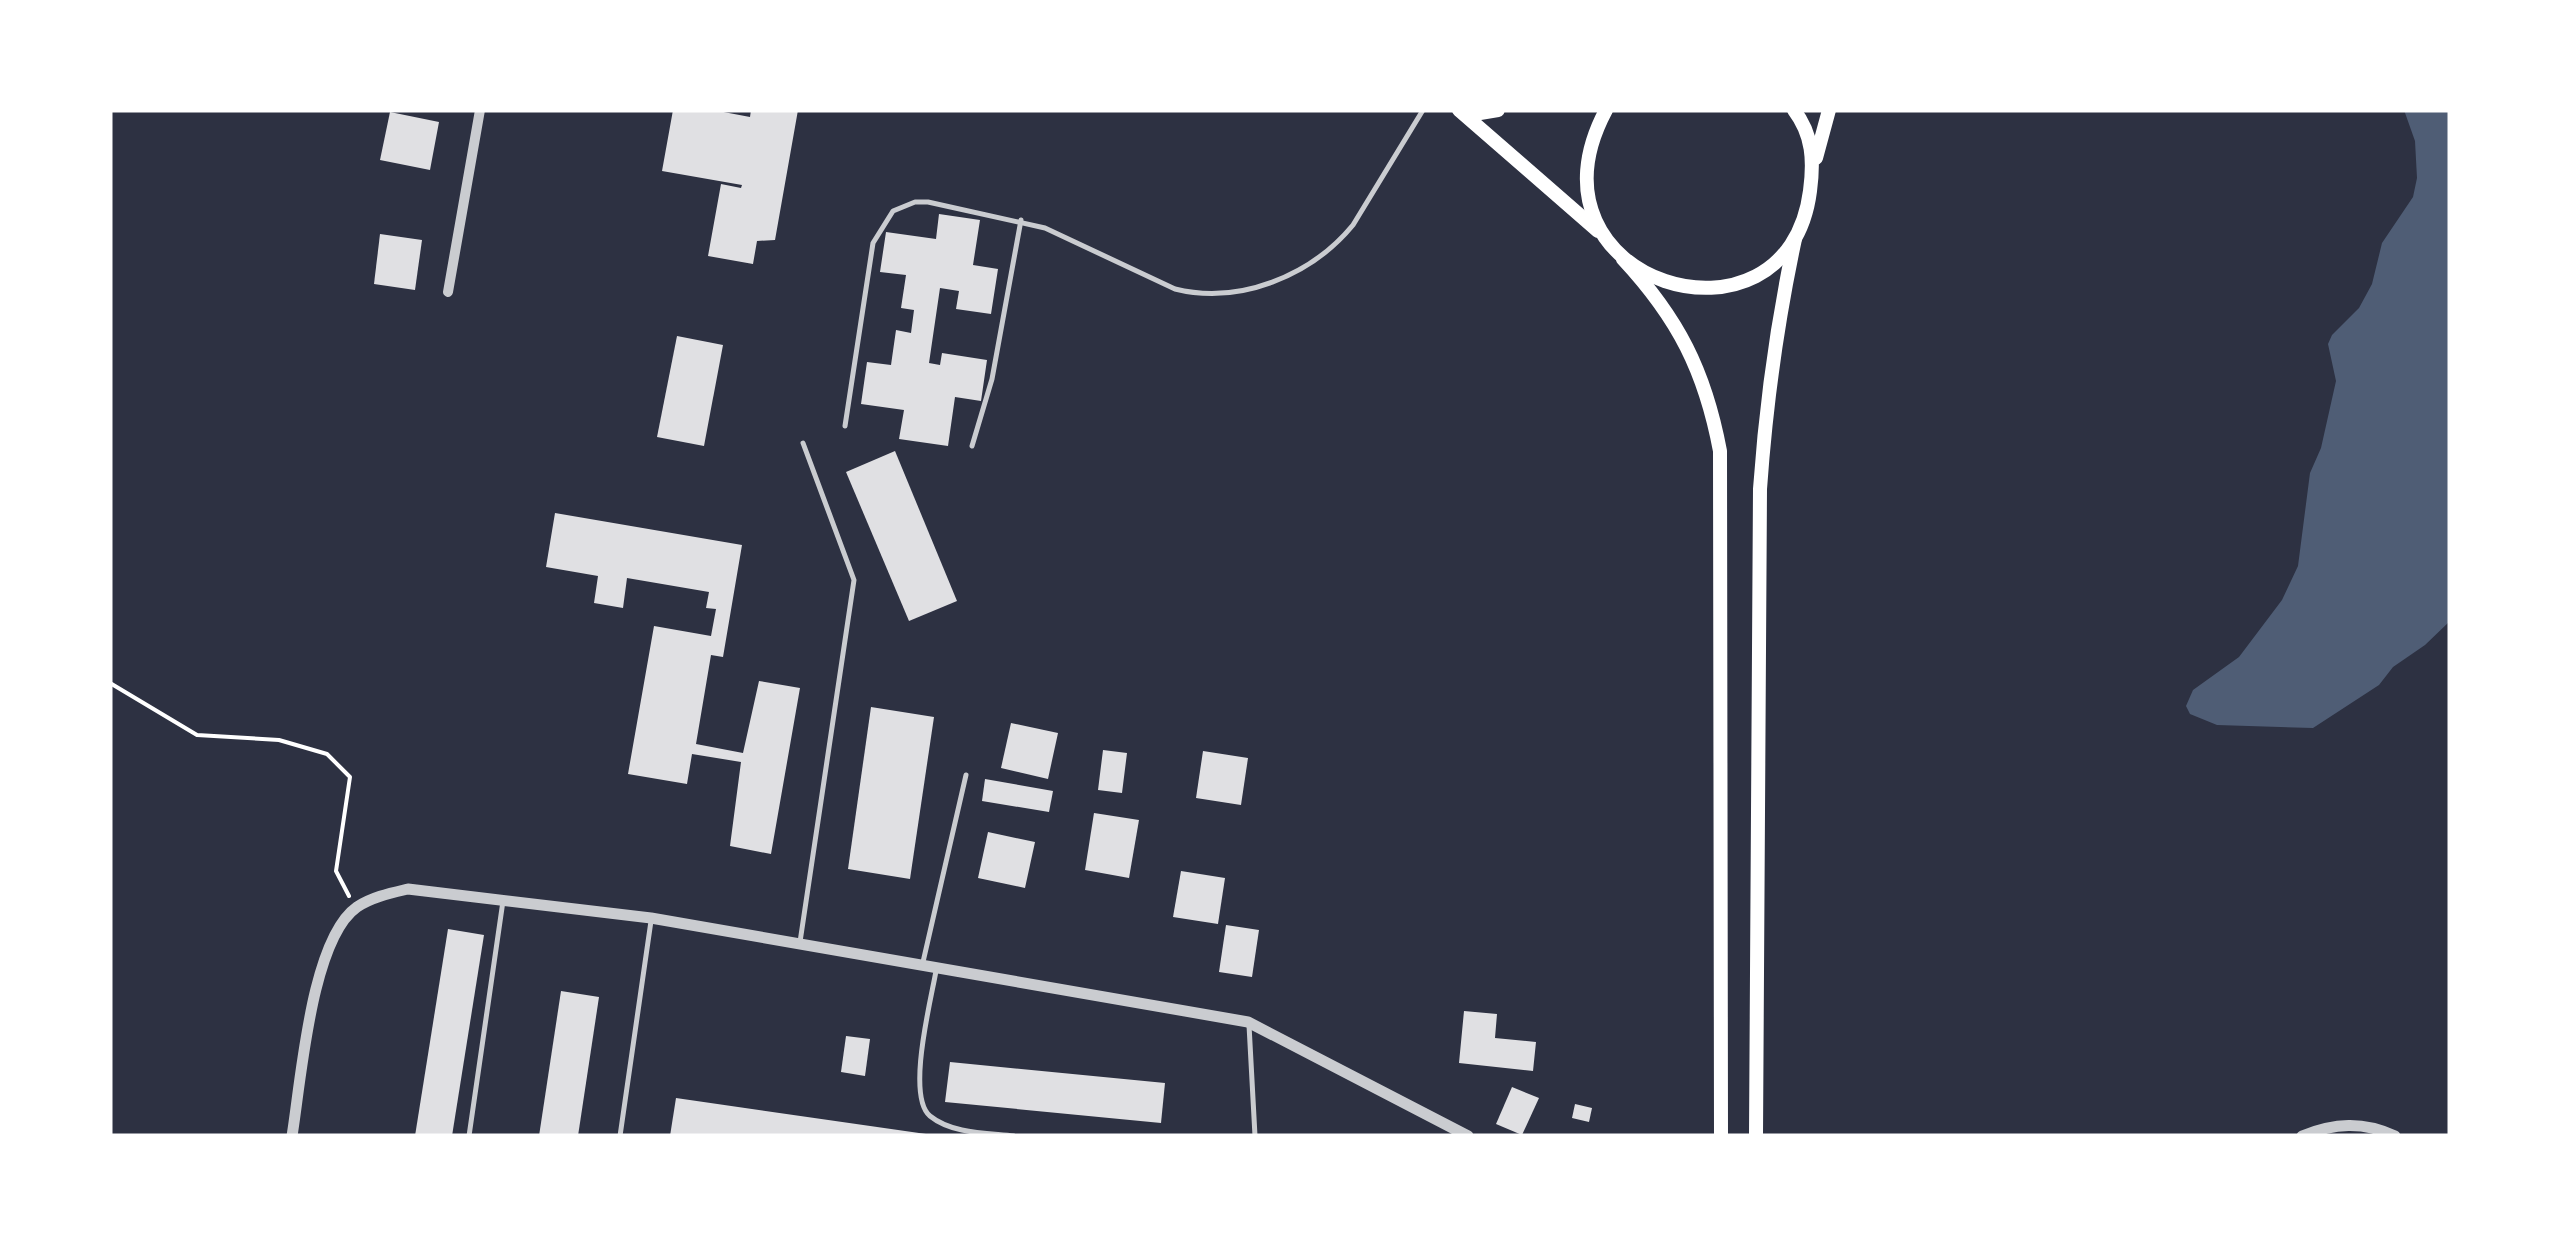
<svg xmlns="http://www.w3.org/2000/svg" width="2560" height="1246" font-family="'Open Sans',sans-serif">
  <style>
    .water { fill: #4f5d75 }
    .building { fill: #e0e0e3 }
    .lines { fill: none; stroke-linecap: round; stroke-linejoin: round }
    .path { stroke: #fff; stroke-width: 4 }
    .service { stroke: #caccd0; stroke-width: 5 }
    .minor { stroke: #caccd0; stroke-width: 10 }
    .tertiary { stroke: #caccd0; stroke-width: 11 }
    .secondary { stroke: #fff; stroke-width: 14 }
  </style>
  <rect width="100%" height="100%" fill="#2d3142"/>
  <polygon class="water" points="2404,110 2450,110 2450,621 2425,645 2393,667 2379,685 2313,728 2217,725 2190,714 2186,706 2193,690 2239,657 2282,600 2298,566 2310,473 2321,448 2336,381 2328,344 2332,335 2359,308 2372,284 2382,243 2413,197 2417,178 2415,141"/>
  <g class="building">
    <polygon points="673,110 713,110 750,117 751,110 798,110 775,240 757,241 753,264 708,256 721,184 741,188 742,185 662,171"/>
    <polygon points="390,112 439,122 430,170 380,160"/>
    <polygon points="939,214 980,220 973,265 998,269 991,314 956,309 959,291 940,288 929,363 940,365 942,353 987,360 981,401 955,397 948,446 899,439 904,410 861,404 867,362 891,365 896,330 911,333 914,310 901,308 906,275 880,272 886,232 936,239"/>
    <polygon points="380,234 422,240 415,290 374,284"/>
    <polygon points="677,336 723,345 704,446 657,437"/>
    <polygon points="895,451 957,601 909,621 846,472"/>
    <polygon points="555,513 742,545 723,657 711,655 696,744 743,753 759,681 800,688 771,854 730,846 741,762 692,754 687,784 628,774 654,626 711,636 716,609 706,608 709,592 627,578 623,608 594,603 598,576 546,567"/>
    <polygon points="871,707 934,717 910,879 848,869"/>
    <polygon points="1011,723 1058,733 1048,779 1001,768"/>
    <polygon points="1103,750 1127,753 1122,793 1098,790"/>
    <polygon points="1203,751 1248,758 1241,805 1196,798"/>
    <polygon points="985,779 1053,791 1049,812 982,801"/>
    <polygon points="1094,813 1139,820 1129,878 1085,870"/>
    <polygon points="988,832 1035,842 1025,888 978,878"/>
    <polygon points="1181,871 1225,878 1218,924 1173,917"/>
    <polygon points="1226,925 1259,930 1252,977 1219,972"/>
    <polygon points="448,929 484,935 452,1136 415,1136"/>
    <polygon points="561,991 599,997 578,1136 539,1136"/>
    <polygon points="1464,1011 1497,1014 1495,1038 1536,1042 1533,1071 1459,1063"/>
    <polygon points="846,1036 870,1039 865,1076 841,1072"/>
    <polygon points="950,1062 1165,1083 1161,1123 945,1102"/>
    <polygon points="1512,1087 1539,1098 1522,1135 1496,1124"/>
    <polygon points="676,1098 926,1134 926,1136 670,1136"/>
    <polygon points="1575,1104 1592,1108 1589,1122 1572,1118"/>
  </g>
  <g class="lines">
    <polyline class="path" points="110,683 197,735 279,740 327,754 350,777 336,871 349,896"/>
    <g class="service">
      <path d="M845,426L873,243L893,211L915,202H928L1045,228L1175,289C1239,305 1311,276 1353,225L1423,110"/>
      <polyline points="972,446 992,379 1021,220"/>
      <polyline points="800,942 854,580 803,443"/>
      <polyline points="923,962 966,775"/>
      <path d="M936,971C931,1000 906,1096 930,1116C952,1134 988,1133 1014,1136"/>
      <polyline points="1249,1025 1255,1136"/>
      <polyline points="469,1136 503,901"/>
      <polyline points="620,1136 651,921"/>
    </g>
    <polyline class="minor" points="448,292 480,110"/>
    <g class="tertiary">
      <path d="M292,1136C301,1081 311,939 357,907C372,897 391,893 408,889L651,918L1248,1022L1468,1136"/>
      <path d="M2302,1136C2334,1123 2363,1121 2395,1136"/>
    </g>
    <g class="secondary">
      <polyline points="1459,110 1598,231"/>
      <path d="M1606,110C1513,284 1788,365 1810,191C1814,161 1813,135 1794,110"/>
      <polyline points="1468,115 1498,110"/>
      <polyline points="1816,158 1829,110"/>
      <path d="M1623,259C1678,318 1705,371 1720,451L1721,1136"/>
      <path d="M1756,1136L1760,489C1766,404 1777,323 1795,239"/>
    </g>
  </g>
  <rect width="2560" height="1246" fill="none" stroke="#ffffff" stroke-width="225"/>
</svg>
